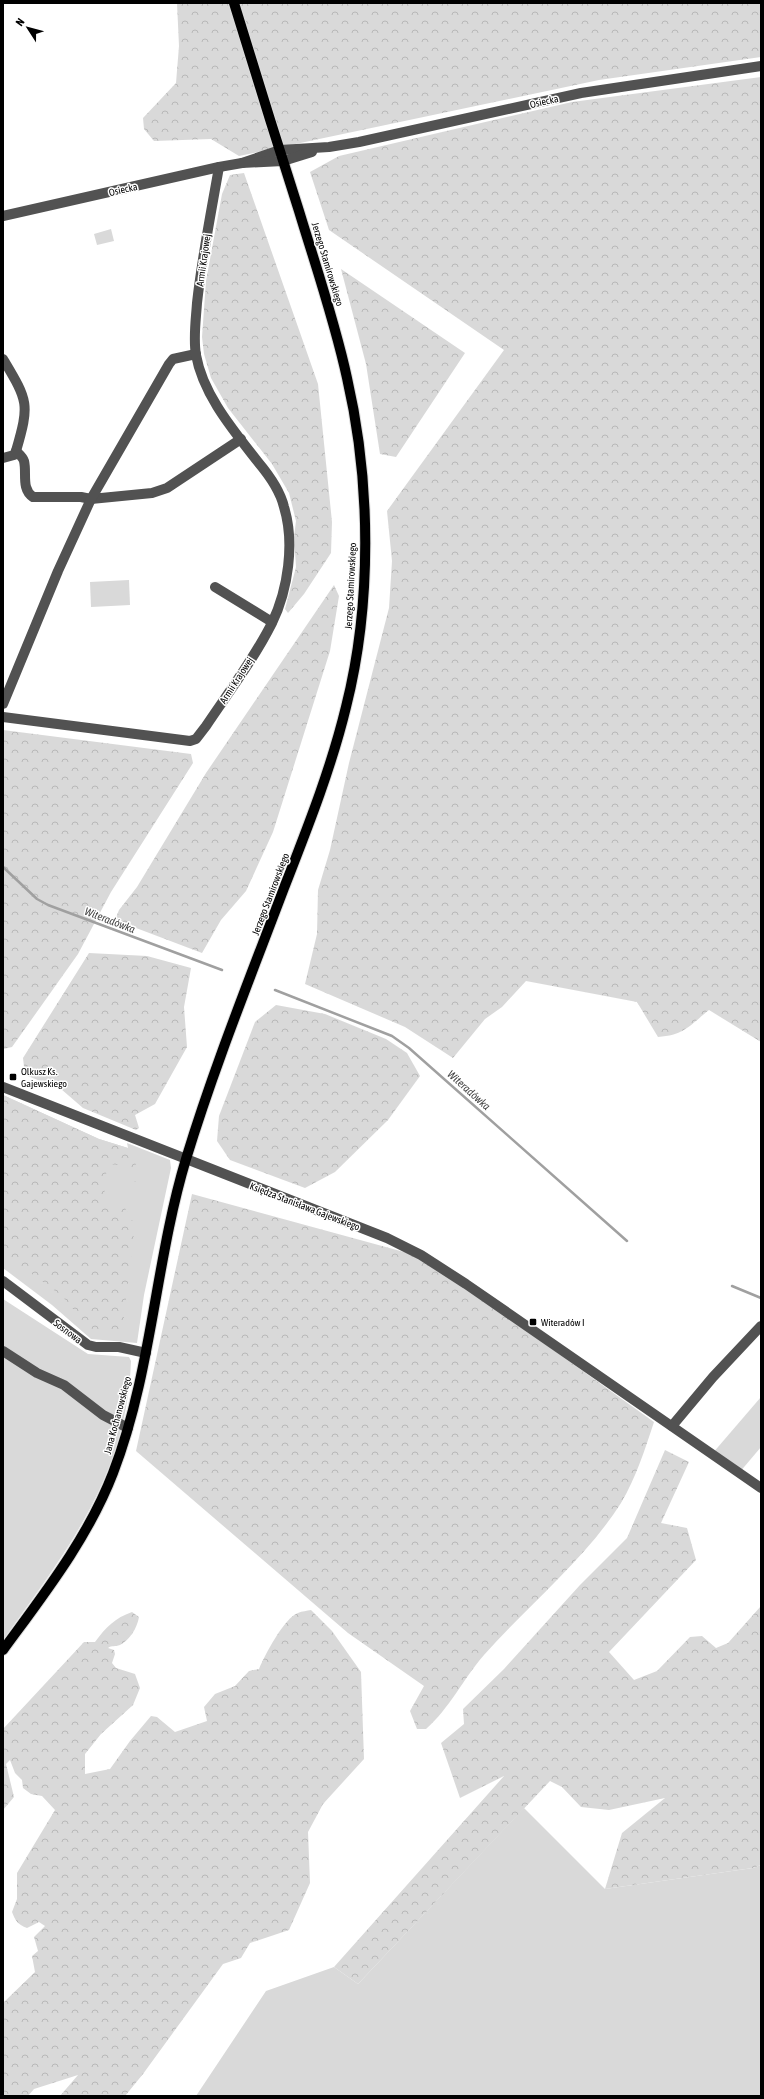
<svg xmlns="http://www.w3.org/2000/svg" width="764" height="2099" font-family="'Asap Condensed',sans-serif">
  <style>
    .grass { fill: #d9d9d9 }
    .forest { fill: url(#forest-crowns) }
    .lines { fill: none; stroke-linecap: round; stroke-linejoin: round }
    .stream { stroke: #a0a0a0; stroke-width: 2.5 }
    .major-casing { stroke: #dbdbdb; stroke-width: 12 }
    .minor { stroke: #525252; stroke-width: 10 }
    .major { stroke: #000; stroke-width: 10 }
    .poi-dot { fill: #000; stroke: #fff; stroke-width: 1.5 }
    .labels { text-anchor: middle; stroke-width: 3; stroke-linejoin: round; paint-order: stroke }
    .street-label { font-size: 10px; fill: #000; stroke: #fff }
    .poi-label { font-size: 10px; fill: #000; stroke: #fff; text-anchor: start }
    .water-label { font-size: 11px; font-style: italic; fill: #414141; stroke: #fff }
  </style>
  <defs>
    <pattern id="forest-crowns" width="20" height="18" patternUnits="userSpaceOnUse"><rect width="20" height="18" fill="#d9d9d9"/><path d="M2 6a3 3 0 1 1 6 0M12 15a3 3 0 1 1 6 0" fill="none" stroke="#b8b8b8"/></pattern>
  </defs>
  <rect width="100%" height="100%" fill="#fff"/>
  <g class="grass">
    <polygon points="111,229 114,241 97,245 94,234"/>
    <polygon points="129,580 130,605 91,607 90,582"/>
    <polygon points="3,1095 99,1139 128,1148 127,1143 170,1160 171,1168 144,1295 137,1343 91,1339 52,1305 3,1268"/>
    <path d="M3,1299L88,1354L129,1357L131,1361C127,1475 66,1552 3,1640Z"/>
    <polygon points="761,1397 761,1447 739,1473 712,1454"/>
    <polygon points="524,1808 605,1889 753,1868 761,1865 761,2096 196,2096 266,1991 334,1967 358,1984"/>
  </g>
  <g class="forest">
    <polygon points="177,3 761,3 761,57 599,80 239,156 211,139 154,141 144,129 143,118 176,83 179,46"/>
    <path d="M761,77V1042L709,1010C690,1025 685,1035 658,1037L637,1002L526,981L502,1007L485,1019L453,1058L405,1027L305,984L317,934L318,890L330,850L349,763L389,608L392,561L387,511L504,350L329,230L310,172L339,156L572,102Z"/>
    <polygon points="244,173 318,384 332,522 331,553 304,594 288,613 285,609 296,567 294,537 296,521 289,493 272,464 228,408 211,378 204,354 202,337 206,281 222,194 230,175"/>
    <polygon points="341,269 465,353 396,457 380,454 366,364"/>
    <polygon points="334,585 339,596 330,651 273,832 246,891 221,920 202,953 115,920 119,910 137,887 206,773"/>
    <polygon points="3,730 191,754 193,763 111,892 78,954 12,1047 3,1049"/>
    <polygon points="89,953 147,956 191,968 184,1007 187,1047 155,1104 135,1115 139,1128 136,1130 83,1108 61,1089 25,1075 23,1058"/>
    <polygon points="276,1005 325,1014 386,1039 407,1053 420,1076 388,1120 335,1172 305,1188 230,1160 217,1141 219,1116 255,1022"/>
    <path d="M3,1095L99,1139L128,1148L141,1175L137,1182L130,1181L131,1166L107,1164L104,1198L117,1207L125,1208L135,1225L123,1325L114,1334C81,1334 80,1311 59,1294C41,1280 22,1267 3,1254Z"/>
    <path d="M192,1194L415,1255L464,1286L654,1422C645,1449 636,1478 621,1503C584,1561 529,1604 484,1655C463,1679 450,1708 426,1729H417L410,1711L424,1686L348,1633L136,1451Z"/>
    <polygon points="665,1450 689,1462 661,1523 687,1528 696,1560 609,1652 634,1680 657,1671 690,1637 702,1636 716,1648 728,1643 761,1606 761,1865 753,1868 605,1889 622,1833 665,1798 609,1810 581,1807 562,1787 550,1781 358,1984 334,1967 504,1776 460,1798 441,1743 464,1724 463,1709 504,1669 580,1585 627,1538"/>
    <path d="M311,1610L332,1631L361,1672L364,1759L323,1804L308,1832L310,1883L289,1930L250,1943L241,1958L223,1964L143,2074L125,2096H60L78,2075L34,2089L28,2096H3V2003L35,1972L32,1956L38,1951L34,1937L45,1926L39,1922L27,1928C18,1925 15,1920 12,1912L17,1899V1873L55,1810L42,1796L31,1794L23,1788L22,1780L15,1773L10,1760L6,1764L14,1797L3,1810V1729L84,1642H95C106,1627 115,1618 132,1612L139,1617C137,1628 130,1640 120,1645C115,1647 112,1645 108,1648L114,1650L115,1654L112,1663L116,1668L135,1674L140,1688L133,1705L101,1734L85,1754V1774L110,1769L130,1741L151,1716L157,1717L175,1732L207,1721L204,1707L215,1694L235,1686L249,1671L259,1669C265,1655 284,1618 298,1613C302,1611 307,1611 311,1610Z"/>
  </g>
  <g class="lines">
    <g class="stream">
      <polyline points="3,867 37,899 48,905 222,970"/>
      <polyline points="275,990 392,1036 409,1048 627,1241"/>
      <polyline points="732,1286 761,1298"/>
    </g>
    <g class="major-casing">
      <path id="major" d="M3,1650C44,1594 88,1538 113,1473C152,1372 155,1262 186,1159C214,1067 250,978 284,888C307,829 331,769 346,707C372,604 371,482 347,378C335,322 316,267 299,211C277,142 255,72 234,3"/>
    </g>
    <g class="minor">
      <polyline points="242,163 280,150 329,147 359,142 581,93 761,66"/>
      <polyline points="3,216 219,167 242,163 283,161 312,152"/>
      <path d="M3,359C28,401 30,403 16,451L14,455L3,458"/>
      <path d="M16,451C19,454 23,457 24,461C27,473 21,489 33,497H81L91,499L152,493L167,488L241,439"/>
      <polyline points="215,587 272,622"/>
      <polyline points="3,704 58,571 91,499 169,364 173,359 196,354"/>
      <path d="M3,717L190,741L196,739L206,726C228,693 254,659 272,623C288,590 295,543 284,507C280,490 269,475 258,462C234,431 203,395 196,355C193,338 196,319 197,303C202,257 211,213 219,167"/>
      <polyline points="3,1087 387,1238 421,1255 466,1284 761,1488"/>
      <polyline points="3,1281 88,1345 96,1347 119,1347 146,1353"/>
      <polyline points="3,1351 37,1373 64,1385 103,1415 128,1428"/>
      <polyline points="672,1426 713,1377 761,1326"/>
    </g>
    <use href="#major" class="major"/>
  </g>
  <g class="poi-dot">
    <rect x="9" y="1073" width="8" height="8" rx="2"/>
    <rect x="529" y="1318" width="8" height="8" rx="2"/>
  </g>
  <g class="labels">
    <g class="street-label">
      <text transform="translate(544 101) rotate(-13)" y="4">Osiecka</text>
      <text transform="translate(123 189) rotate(-13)" y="4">Osiecka</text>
      <text transform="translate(203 260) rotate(-82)" y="4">Armii Krajowej</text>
      <text transform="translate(328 264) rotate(73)" y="4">Jerzego Stamirowskiego</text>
      <text transform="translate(350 586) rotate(-87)" y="4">Jerzego Stamirowskiego</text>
      <text transform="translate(236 680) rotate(-57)" y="4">Armii Krajowej</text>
      <text transform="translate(270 894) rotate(-69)" y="4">Jerzego Stamirowskiego</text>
      <text transform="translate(305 1206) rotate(21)" y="4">Księdza Stanisława Gajewskiego</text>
      <text transform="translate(68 1331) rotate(37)" y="4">Sosnowa</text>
      <text transform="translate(117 1415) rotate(-75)" y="4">Jana Kochanowskiego</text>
    </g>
    <g class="poi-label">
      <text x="21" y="1075">Olkusz Ks.<tspan x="21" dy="12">Gajewskiego</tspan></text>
      <text x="541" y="1326">Witeradów I</text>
    </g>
    <g class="water-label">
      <text transform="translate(110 920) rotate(21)" y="4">Witeradówka</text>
      <text transform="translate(469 1090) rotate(42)" y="4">Witeradówka</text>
    </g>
  </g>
  <rect width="764" height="2099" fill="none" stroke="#000000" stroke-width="8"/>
  <g transform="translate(28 28) rotate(306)" stroke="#ffffff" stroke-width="3" paint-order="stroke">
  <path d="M0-3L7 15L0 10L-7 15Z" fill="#000000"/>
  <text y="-6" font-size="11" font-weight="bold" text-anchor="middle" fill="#000000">N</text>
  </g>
</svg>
